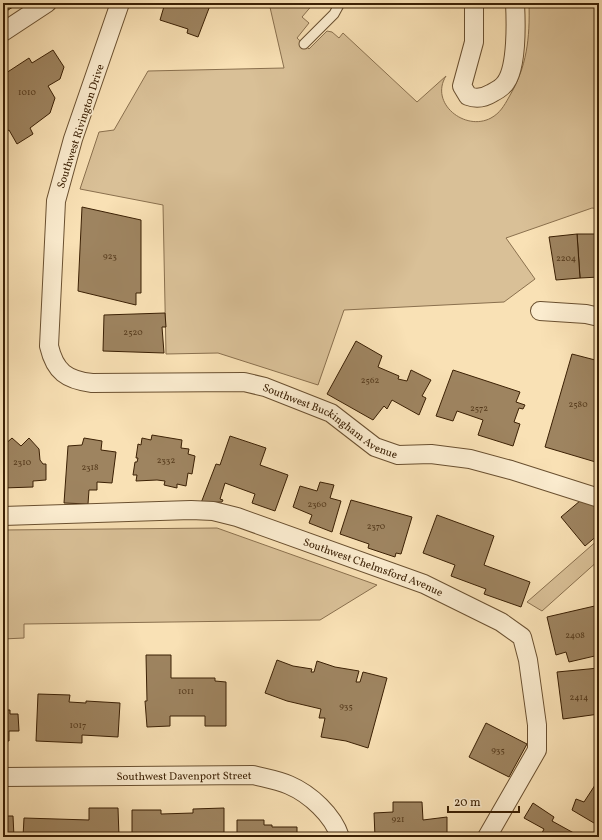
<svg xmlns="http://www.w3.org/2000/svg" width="602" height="840" font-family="Vollkorn,serif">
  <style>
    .green { fill: #d9c097; stroke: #8a704e }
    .building { fill: #9e8460; stroke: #3b2004 }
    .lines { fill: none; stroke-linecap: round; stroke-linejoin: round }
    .service-casing { stroke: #6a5030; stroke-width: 11 }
    .minor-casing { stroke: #6a5030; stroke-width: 20 }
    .service { stroke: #fbeccf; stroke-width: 9 }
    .minor { stroke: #fbeccf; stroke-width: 18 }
    .labels { text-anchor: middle; stroke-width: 3.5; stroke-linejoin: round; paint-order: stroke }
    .number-label { font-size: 9px; fill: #54391b }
    .street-label { font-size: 11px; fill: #3b2004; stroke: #fbeccf }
  </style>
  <rect width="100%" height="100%" fill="#f9e1b5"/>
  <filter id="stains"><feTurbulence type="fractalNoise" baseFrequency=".005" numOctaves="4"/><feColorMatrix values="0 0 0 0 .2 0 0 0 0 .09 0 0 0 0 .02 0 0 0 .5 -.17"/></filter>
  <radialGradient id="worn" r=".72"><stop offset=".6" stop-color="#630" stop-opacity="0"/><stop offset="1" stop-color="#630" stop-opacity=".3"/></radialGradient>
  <g class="green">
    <path d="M269,3H314L302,17L309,23L297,38L309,49L327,31L332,32L339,38L343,33L417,102L446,76C429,103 465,132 491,118C500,113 504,106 509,97C527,67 530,38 529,3H599V209L592,208L506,238L535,279L504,302L344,310L318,385L218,353L166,354L163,205L80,189L99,132L114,130L148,71L284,68Z"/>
    <polygon points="217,528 377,585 320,620 24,624 24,638 3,639 3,530"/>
    <polygon points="599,539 599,560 542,611 527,602"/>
  </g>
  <g class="building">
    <polygon points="3,3 14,3 16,5 5,12 6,14 3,16"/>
    <polygon points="165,3 211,3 198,37 187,33 188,29 160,20"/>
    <polygon points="53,50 64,67 60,79 48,86 55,98 50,113 30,128 33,134 17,144 9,130 4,133 3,131 3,75 29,58 32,63"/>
    <polygon points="82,207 141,220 141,293 136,293 136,305 78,291"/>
    <polygon points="577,234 599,234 599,277 580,278"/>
    <polygon points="577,234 580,278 556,280 549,237"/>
    <polygon points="165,313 166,327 162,327 164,353 103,351 104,315"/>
    <polygon points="356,341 382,356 378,367 399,376 398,379 407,381 411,370 431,380 422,396 426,398 419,415 392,400 387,409 384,406 373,420 327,394"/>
    <polygon points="572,354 599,361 599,463 545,447"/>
    <polygon points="453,370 520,392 516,402 525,405 523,409 519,408 514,422 520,424 513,446 478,435 483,420 457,411 453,421 436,416"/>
    <polygon points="152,435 182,440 181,448 189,449 188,454 195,456 192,474 188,473 186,486 177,484 177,488 164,485 165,481 157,480 136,481 137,475 133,475 135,462 137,462 138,458 136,458 138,444 141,445 142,438 151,440"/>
    <polygon points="230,436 266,448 260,465 288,475 275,511 252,503 255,494 225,483 220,499 223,500 222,502 201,503 216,464 220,465"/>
    <polygon points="12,438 21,446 29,438 39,449 40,460 43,464 46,464 46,480 33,481 33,487 3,488 3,446"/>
    <polygon points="84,438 102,441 101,450 116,452 112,483 97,482 97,490 89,490 88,504 64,503 68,446 82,445"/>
    <polygon points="320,482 334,485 330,498 341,501 332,532 309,523 312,515 293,507 300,486 317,491"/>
    <polygon points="587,495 599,509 599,534 585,546 561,517"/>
    <polygon points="351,500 412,517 401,554 396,553 395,557 368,548 369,544 340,534"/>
    <polygon points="437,515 494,536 484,565 530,582 521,607 484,594 486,589 451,576 455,565 423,553"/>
    <polygon points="599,605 599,655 569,662 566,652 556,655 547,617"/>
    <polygon points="146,655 171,655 171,678 215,678 215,681 226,682 226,726 205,726 205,716 170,716 170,726 147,727 145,701 147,701"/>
    <polygon points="277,660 293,666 312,669 311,672 314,672 317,661 335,667 359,671 356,682 360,682 363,672 387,678 368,748 346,741 321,737 325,718 319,718 321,709 287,701 265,693"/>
    <polygon points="599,668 599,714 563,719 557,672"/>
    <polygon points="38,694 70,695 69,702 86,703 86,701 120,703 118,737 82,735 82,743 36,741"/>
    <polygon points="3,710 10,710 10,714 18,714 19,731 9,731 9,741 3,741"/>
    <polygon points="486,723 527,744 509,777 469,757"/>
    <polygon points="599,779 599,826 572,810 576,799 584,802"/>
    <polygon points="393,802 422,802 423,820 447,817 447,837 375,837 374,813 393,812"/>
    <polygon points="533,803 554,817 552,821 581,837 540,837 544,829 524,818"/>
    <polygon points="89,808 118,808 119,837 23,837 24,818 89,820"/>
    <polygon points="224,808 224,837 132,837 132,810 161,810 161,814 193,813 193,809"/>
    <polygon points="3,816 13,816 14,837 3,837"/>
    <polygon points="237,820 264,820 264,825 272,825 272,827 297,827 297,837 237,837"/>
  </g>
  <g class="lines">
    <g class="service-casing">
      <polyline id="service" points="304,44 334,14 340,3"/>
    </g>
    <g class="minor-casing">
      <g id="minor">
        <path id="s1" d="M120,3L73,139L56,201L49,346C55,372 67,380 92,383L244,382L265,387L331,413L375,447L398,455L431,454L470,459L511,470L599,498"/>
        <path d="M474,3V42L462,86L468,96C476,99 484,98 492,93C496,91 503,87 506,82C517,66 516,22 515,3"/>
        <polyline points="3,32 47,3"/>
        <polyline points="540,311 586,314 599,317"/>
        <path id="s2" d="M3,516L191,510L213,511L237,517L424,584L501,622L522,637L528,660L537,725V750L487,837"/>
        <path id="s3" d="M3,777L253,775C265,778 278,780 289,785C310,794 333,815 340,837"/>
      </g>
    </g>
    <use href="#service" class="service"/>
    <use href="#minor" class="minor"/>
  </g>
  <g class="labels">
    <g class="number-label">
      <text x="27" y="95">1010</text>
      <text x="110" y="259">923</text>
      <text x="566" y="261">2204</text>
      <text x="133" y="335">2520</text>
      <text x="370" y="383">2562</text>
      <text x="578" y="407">2580</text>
      <text x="479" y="411">2572</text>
      <text x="166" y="463">2332</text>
      <text x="22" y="465">2310</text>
      <text x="90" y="470">2318</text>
      <text x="317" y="507">2360</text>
      <text x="376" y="529">2370</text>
      <text x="575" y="638">2408</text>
      <text x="186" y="694">1011</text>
      <text x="579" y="700">2414</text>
      <text x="346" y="709">935</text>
      <text x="78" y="728">1017</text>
      <text x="498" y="753">935</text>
      <text x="398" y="822">921</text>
    </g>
    <g class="street-label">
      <text transform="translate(80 126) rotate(-72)" y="4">Southwest Rivington Drive</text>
      <text dy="4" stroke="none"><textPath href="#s1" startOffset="663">Southwest Buckingham Avenue</textPath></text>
      <text dy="4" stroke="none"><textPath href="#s2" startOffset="380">Southwest Chelmsford Avenue</textPath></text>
      <text dy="4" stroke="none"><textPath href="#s3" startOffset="181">Southwest Davenport Street</textPath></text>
    </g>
  </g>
  <rect width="602" height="840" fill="none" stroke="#f9e1b5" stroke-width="16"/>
  <rect x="4" y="4" width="594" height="832" fill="none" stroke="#3b2004" stroke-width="2"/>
  <rect x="8" y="8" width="586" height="824" fill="none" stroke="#3b2004"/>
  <path d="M448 806v6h71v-6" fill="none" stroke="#3b2004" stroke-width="2"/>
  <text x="454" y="806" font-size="12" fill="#3b2004" stroke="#fbeccf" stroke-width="3" paint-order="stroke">20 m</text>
  <rect width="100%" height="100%" filter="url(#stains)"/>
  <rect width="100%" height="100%" fill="url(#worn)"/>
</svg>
